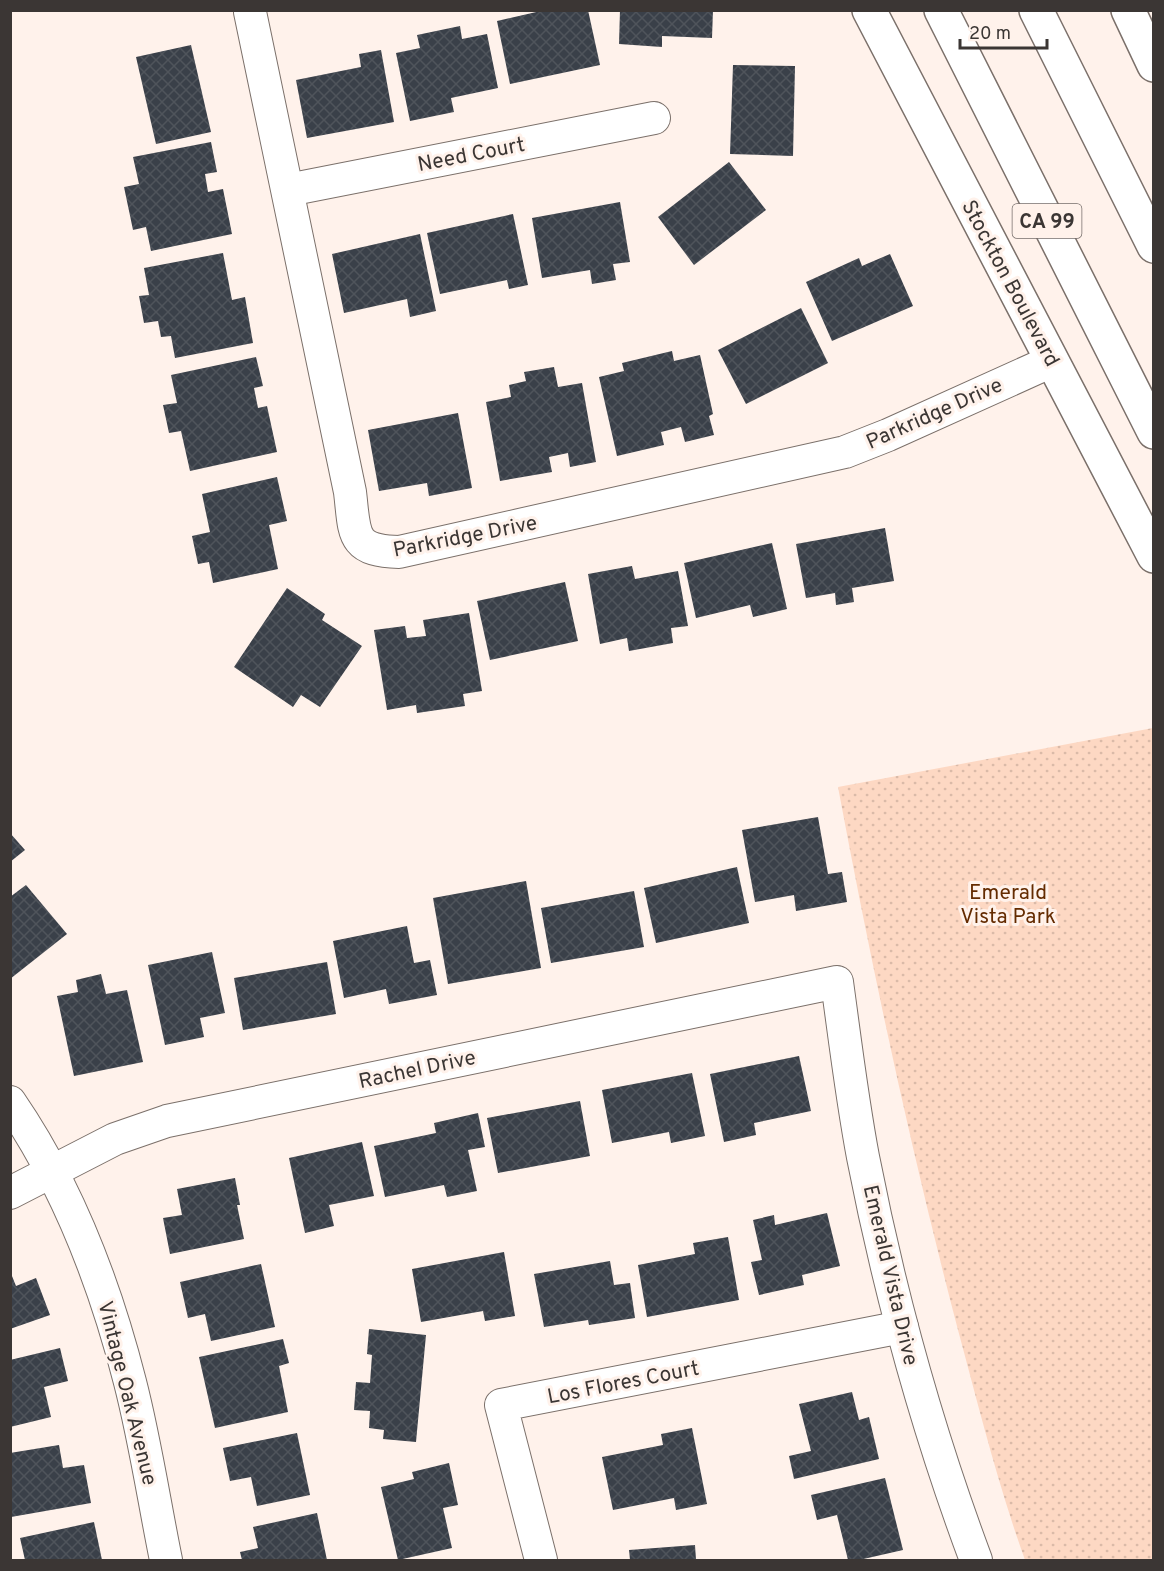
<svg xmlns="http://www.w3.org/2000/svg" width="1164" height="1571" font-family="Overpass,sans-serif">
  <style>
    .park { fill: url(#park-dots) }
    .building { fill: url(#building-cross-hatch) }
    .lines { fill: none; stroke-linecap: round; stroke-linejoin: round }
    .street-casing { stroke: #7b706a; stroke-width: 34 }
    .secondary-casing { stroke: #7b706a; stroke-width: 36 }
    .highway-casing { stroke: #7b706a; stroke-width: 36 }
    .street { stroke: #fff; stroke-width: 32 }
    .secondary { stroke: #fff; stroke-width: 33 }
    .highway { stroke: #fff; stroke-width: 33 }
    .labels { text-anchor: middle; stroke-width: 6; stroke-linejoin: round; paint-order: stroke }
    .shield { fill: #fff2eb; stroke: #766e6b; stroke-width: 1.5 }
    .shield-label { font-size: 20px; font-weight: bold; fill: #3b3634 }
    .street-label { font-size: 21px; fill: #3b3634; stroke: #fff2eb }
    .park-label { font-size: 21px; fill: #642b00; stroke: #fff2eb }
  </style>
  <defs>
    <pattern id="park-dots" width="8" height="8" patternUnits="userSpaceOnUse" patternTransform="scale(1.5)"><rect width="8" height="8" fill="#fdd8c3"/><path d="M2 2h.1M6 6h.1" fill="none" stroke="#dabaa8" stroke-width="1.8" stroke-linecap="round"/></pattern>
    <pattern id="building-cross-hatch" width="8" height="8" patternUnits="userSpaceOnUse" patternTransform="scale(1.5)"><rect width="8" height="8" fill="#3a4049"/><path d="M0 0l8 8M0 8l8-8" fill="none" stroke="#4f545b"/></pattern>
  </defs>
  <rect width="100%" height="100%" fill="#fff2eb"/>
  <path class="park" d="M1153,728V1560H1025C998,1485 979,1408 958,1330C911,1151 872,969 838,787Z"/>
  <g class="building">
    <polygon points="545,10 588,10 600,65 510,84 497,21"/>
    <polygon points="620,10 713,10 712,38 662,36 662,47 619,44"/>
    <polygon points="460,26 462,39 487,34 498,88 451,98 454,112 410,121 396,53 420,48 417,35"/>
    <polygon points="191,45 211,132 156,144 136,57"/>
    <polygon points="381,50 394,122 307,138 296,80 361,67 359,54"/>
    <polygon points="733,65 795,66 793,156 730,154"/>
    <polygon points="211,142 217,172 205,174 208,192 223,189 232,234 151,251 146,227 133,230 124,187 139,184 133,157"/>
    <polygon points="729,162 766,210 694,265 658,217"/>
    <polygon points="620,202 630,262 613,264 616,280 592,284 590,270 542,278 532,218"/>
    <polygon points="513,214 528,285 509,289 507,280 440,294 427,233"/>
    <polygon points="420,234 436,311 410,317 407,299 344,313 332,254"/>
    <polygon points="223,253 232,300 245,297 253,343 175,358 171,336 161,337 158,321 144,323 139,296 149,295 144,268"/>
    <polygon points="890,254 913,306 832,341 806,282 859,258 862,266"/>
    <polygon points="801,308 828,363 746,404 718,350"/>
    <polygon points="672,351 674,361 700,355 713,414 709,416 714,435 685,442 681,427 661,432 664,445 617,456 599,377 624,371 622,363"/>
    <polygon points="256,357 263,386 254,388 258,408 267,406 277,452 190,471 181,431 169,433 163,405 177,403 171,375"/>
    <polygon points="554,367 558,387 582,383 596,462 570,467 568,453 549,457 552,472 500,481 486,402 511,397 509,385 526,381 524,372"/>
    <polygon points="458,413 472,488 429,496 427,483 379,491 368,430"/>
    <polygon points="277,477 287,521 269,525 278,569 213,583 209,562 198,564 192,536 210,532 202,494"/>
    <polygon points="885,528 894,581 852,588 854,602 836,605 835,593 806,598 796,544"/>
    <polygon points="772,543 787,609 753,617 750,605 696,618 684,563"/>
    <polygon points="632,566 635,579 678,571 688,626 671,628 673,643 629,651 627,638 600,644 588,574"/>
    <polygon points="565,582 578,641 490,660 477,601"/>
    <polygon points="287,588 325,614 322,620 362,646 320,707 301,695 293,707 234,667"/>
    <polygon points="469,613 482,691 463,694 465,706 417,713 416,705 387,710 374,630 405,626 407,638 426,636 423,620"/>
    <polygon points="818,817 828,874 842,872 847,902 796,911 794,895 755,902 742,830"/>
    <polygon points="10,833 25,850 10,862"/>
    <polygon points="737,867 749,923 656,943 644,888"/>
    <polygon points="526,881 541,968 448,984 433,898"/>
    <polygon points="26,885 67,934 10,979 10,897"/>
    <polygon points="634,891 644,947 551,963 541,908"/>
    <polygon points="407,926 414,963 430,960 437,995 389,1004 386,989 344,998 333,941"/>
    <polygon points="212,952 225,1013 200,1018 204,1037 165,1045 148,965"/>
    <polygon points="327,962 336,1014 243,1030 234,978"/>
    <polygon points="101,974 106,994 127,990 143,1062 74,1076 57,996 78,992 76,980"/>
    <polygon points="799,1056 811,1111 754,1123 756,1135 724,1142 710,1074"/>
    <polygon points="692,1073 705,1136 671,1143 669,1132 612,1143 602,1090"/>
    <polygon points="580,1101 590,1156 498,1173 487,1118"/>
    <polygon points="478,1113 485,1147 468,1150 477,1191 447,1197 444,1185 385,1197 374,1146 436,1133 434,1123"/>
    <polygon points="362,1142 374,1196 329,1205 334,1226 305,1233 289,1158"/>
    <polygon points="235,1178 240,1205 237,1205 244,1239 170,1254 163,1218 182,1215 177,1189"/>
    <polygon points="827,1213 840,1266 802,1275 804,1285 759,1295 751,1262 762,1260 753,1220 774,1215 775,1225"/>
    <polygon points="728,1237 739,1300 647,1317 638,1265 695,1254 693,1243"/>
    <polygon points="504,1252 515,1316 485,1321 483,1311 421,1322 412,1269"/>
    <polygon points="610,1261 614,1285 630,1283 635,1318 589,1325 588,1320 544,1327 534,1274"/>
    <polygon points="261,1264 275,1327 211,1341 205,1314 188,1318 180,1282"/>
    <polygon points="10,1271 16,1286 36,1278 50,1315 10,1329"/>
    <polygon points="369,1329 426,1335 416,1442 383,1439 384,1430 369,1428 370,1411 354,1410 356,1382 370,1383 372,1355 367,1354"/>
    <polygon points="283,1339 289,1363 279,1366 288,1412 215,1428 199,1357"/>
    <polygon points="60,1348 68,1381 44,1387 51,1417 10,1427 10,1360"/>
    <polygon points="852,1392 859,1420 869,1417 879,1459 794,1479 789,1456 811,1451 799,1404"/>
    <polygon points="692,1428 707,1504 676,1510 674,1498 613,1510 602,1457 663,1445 661,1434"/>
    <polygon points="297,1433 310,1495 257,1506 251,1477 230,1481 223,1448"/>
    <polygon points="59,1445 63,1468 84,1465 91,1503 11,1517 10,1453"/>
    <polygon points="449,1463 458,1505 443,1508 452,1548 398,1560 381,1487 414,1479 412,1472"/>
    <polygon points="885,1478 903,1550 859,1560 848,1560 837,1515 817,1520 811,1495"/>
    <polygon points="317,1513 327,1560 242,1560 240,1552 258,1548 253,1527"/>
    <polygon points="94,1522 102,1560 25,1560 20,1538"/>
    <polygon points="695,1545 696,1560 630,1560 629,1550"/>
  </g>
  <g class="lines">
    <g class="street-casing">
      <g id="street">
        <path d="M250,12L350,492C355,533 350,551 399,552L845,452L888,435L1052,361"/>
        <polyline points="288,190 654,118"/>
        <path d="M10,1102C67,1185 105,1284 130,1382C145,1440 154,1501 166,1560"/>
        <path d="M10,1193L115,1139L167,1121L837,982C845,1040 852,1099 863,1157C890,1295 927,1429 976,1560"/>
        <polyline points="541,1560 501,1405 902,1327"/>
      </g>
    </g>
    <g class="secondary-casing">
      <g id="secondary">
        <polyline points="869,10 1154,556"/>
        <polyline points="1128,10 1154,65"/>
      </g>
    </g>
    <g class="highway-casing">
      <g id="highway">
        <polyline points="941,10 1154,432"/>
        <polyline points="1036,10 1154,246"/>
      </g>
    </g>
    <use href="#street" class="street"/>
    <use href="#secondary" class="secondary"/>
    <use href="#highway" class="highway"/>
  </g>
  <g class="labels">
    <rect class="shield" x="1012.5" y="204" width="69" height="34" rx="4.5"/>
    <g class="shield-label">
      <text x="1047" y="228">CA 99</text>
    </g>
    <g class="street-label">
      <text transform="translate(471 154) rotate(-11)" y="7">Need Court</text>
      <text transform="translate(1011 283) rotate(62)" y="7">Stockton Boulevard</text>
      <text transform="translate(934 413) rotate(-24)" y="7">Parkridge Drive</text>
      <text transform="translate(465 536) rotate(-11)" y="7">Parkridge Drive</text>
      <text transform="translate(417 1069) rotate(-12)" y="7">Rachel Drive</text>
      <text transform="translate(891 1275) rotate(77)" y="7">Emerald Vista Drive</text>
      <text transform="translate(623 1382) rotate(-11)" y="7">Los Flores Court</text>
      <text transform="translate(128 1393) rotate(76)" y="7">Vintage Oak Avenue</text>
    </g>
    <g class="park-label">
      <text x="1008" y="899">Emerald<tspan x="1008" dy="24">Vista Park</tspan></text>
    </g>
  </g>
  <rect width="1164" height="1571" fill="none" stroke="#3b3634" stroke-width="24"/>
  <path d="M960 39v9h87v-9" fill="none" stroke="#3b3634" stroke-width="3"/>
  <text x="969" y="39" font-size="18" fill="#3b3634" stroke="#fff2eb" stroke-width="4.5" paint-order="stroke">20 m</text>
</svg>
